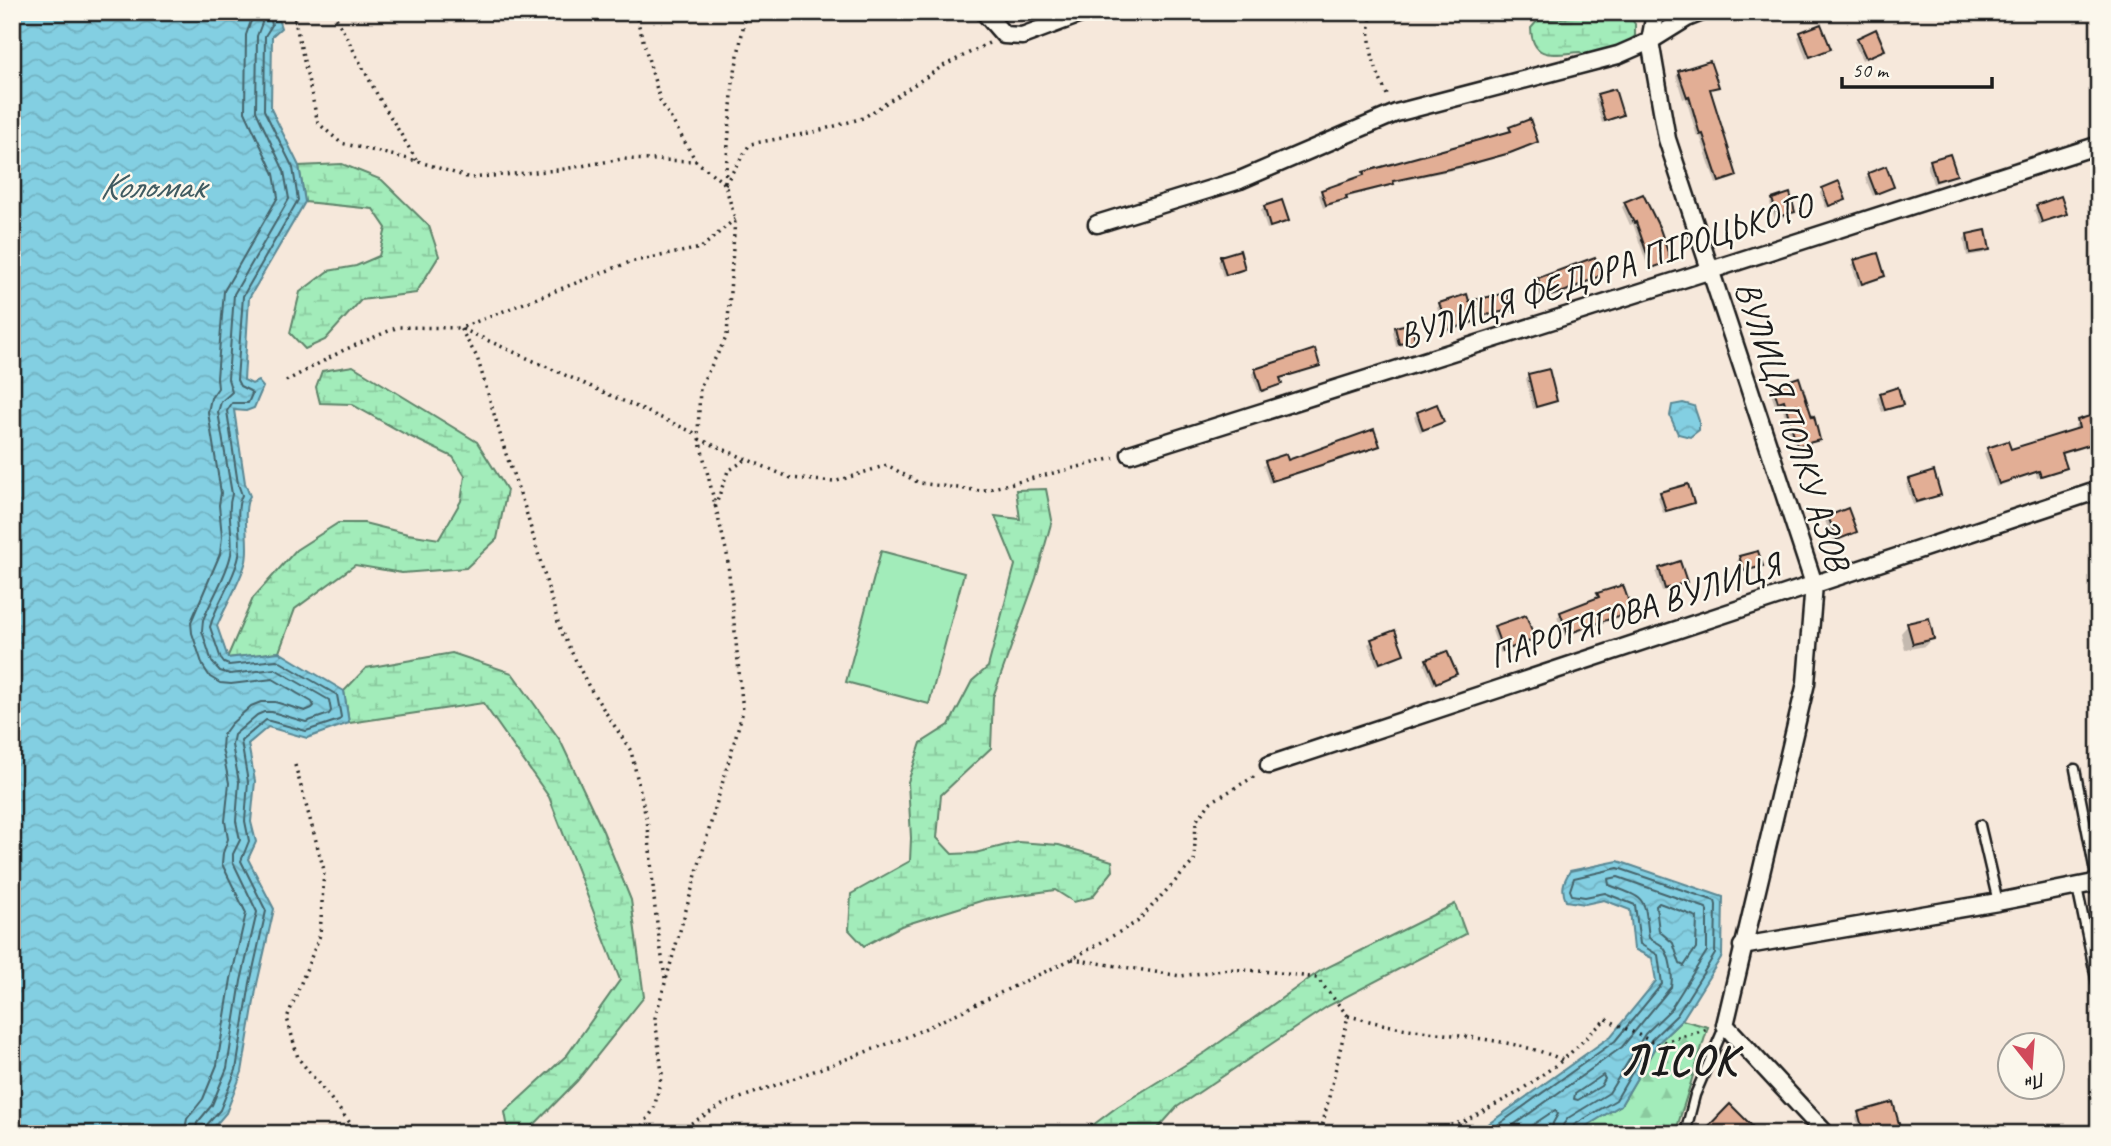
<svg xmlns="http://www.w3.org/2000/svg" width="2111" height="1146" font-family="Caveat,sans-serif">
  <style>
    .green { fill: #a2ecba; stroke: #5f846b; stroke-width: 2 }
    .forest { fill: url(#forest-firs); stroke: #5f846b; stroke-width: 2 }
    .wetland { fill: url(#wetland-marsh); stroke: #5f846b; stroke-width: 2 }
    .water { fill: url(#water-waves); stroke: #5a8793; stroke-width: 2 }
    .shadow { fill: #0003 }
    .lines { fill: none; stroke-linecap: round; stroke-linejoin: round }
    .shore { stroke: #45646b; stroke-width: 2 }
    .building { fill: #e2ae95; stroke: #1c1c1c; stroke-width: 2 }
    .service-casing { stroke: #1c1c1c; stroke-width: 13 }
    .minor-casing { stroke: #1c1c1c; stroke-width: 21 }
    .path { stroke: #1c1c1c; stroke-width: 3.5; stroke-dasharray: 2 5; stroke-linecap: butt }
    .service { stroke: #fbf7ec; stroke-width: 8 }
    .minor { stroke: #fbf7ec; stroke-width: 16 }
    .labels { text-anchor: middle; stroke-width: 5; stroke-linejoin: round; paint-order: stroke }
    .street-label { font-size: 35px; fill: #1c1c1c; stroke: #fbf7ec }
    .water-label { font-size: 37px; font-style: italic; fill: #405b61; stroke: #fbf7ec }
    .district-label { font-size: 42px; font-weight: bold; letter-spacing: 2px; fill: #1c1c1c; stroke: #fbf7ec }
  </style>
  <defs>
    <pattern id="forest-firs" width="22" height="20" patternUnits="userSpaceOnUse" patternTransform="scale(1.75)"><rect width="22" height="20" fill="#a2ecba"/><path d="M5 1l3.5 6h-7zM16 11l3.5 6h-7z" fill="#8bca9f"/></pattern>
    <pattern id="wetland-marsh" width="20" height="14" patternUnits="userSpaceOnUse" patternTransform="scale(1.75)"><rect width="20" height="14" fill="#a2ecba"/><path d="M1 5h8M5 5V1M11 12h8M15 12V8" fill="none" stroke="#8bca9f"/></pattern>
    <pattern id="water-waves" width="16" height="10" patternUnits="userSpaceOnUse" patternTransform="scale(1.75)"><rect width="16" height="10" fill="#83cfe2"/><path d="M0 5q4-4 8 0t8 0" fill="none" stroke="#71b1c1"/></pattern>
  </defs>
  <rect width="100%" height="100%" fill="#f6e8db"/>
  <filter id="ink" filterUnits="userSpaceOnUse"><feTurbulence type="fractalNoise" baseFrequency=".0143" numOctaves="2"/><feDisplacementMap in="SourceGraphic" scale="14" xChannelSelector="R" yChannelSelector="G"/><feConvolveMatrix kernelMatrix="1 2 1 2 8 2 1 2 1" color-interpolation-filters="sRGB"/></filter>
  <g filter="url(#ink)">
    <polygon class="green" points="881,551 964,573 929,704 846,682"/>
    <polygon class="forest" points="1682,1020 1708,1027 1675,1134 1573,1134 1621,1105 1657,1044"/>
    <g class="wetland">
      <path d="M1627,12L1635,24V36L1619,49L1587,58L1580,52C1554,54 1532,61 1531,28L1538,20Z"/>
      <polygon points="342,164 382,180 429,226 439,256 416,293 361,300 325,340 305,349 290,333 300,292 328,271 356,266 379,256 386,228 373,209 305,202 299,166"/>
      <polygon points="353,366 477,442 507,490 497,539 466,568 402,573 355,565 295,609 279,652 227,658 253,598 296,550 338,523 364,523 408,534 439,539 461,501 465,476 453,457 405,434 351,404 320,403 316,387 322,371"/>
      <polygon points="1046,489 1052,520 1036,578 993,697 991,748 941,795 937,838 952,854 975,853 1018,842 1059,845 1112,861 1113,871 1092,897 1074,902 1055,890 984,900 901,926 864,946 849,930 851,894 910,861 911,838 908,782 921,743 949,725 972,681 988,667 1015,565 995,516 1020,519 1016,490"/>
      <polygon points="452,653 512,673 560,740 603,831 631,900 644,997 577,1081 525,1134 509,1134 505,1112 567,1055 620,980 549,797 483,703 349,723 344,691 366,668"/>
      <polygon points="1455,904 1466,934 1328,1006 1177,1107 1153,1134 1081,1134 1117,1107 1206,1052 1320,971"/>
    </g>
    <g class="water">
      <path d="M12,12H276L281,28L272,36L271,109L299,166L305,202L249,298L244,380L252,384L258,381L263,387L254,408L246,411L234,410L245,483L250,496C241,509 250,542 246,561C240,583 226,605 217,626L228,658L279,652L344,691L349,723L307,738L268,727L248,744L255,781L251,822L256,842L248,859L274,909L257,984L242,1072L226,1113L208,1134H12Z"/>
      <polygon points="1683,403 1694,406 1699,421 1699,430 1690,437 1678,434 1670,416 1672,405"/>
      <path d="M1618,861L1723,897L1722,956L1682,1020L1657,1044L1621,1105L1573,1134H1466L1484,1127L1611,1036L1656,981L1652,958L1634,949L1630,910L1604,900L1585,904L1566,901C1561,889 1563,882 1570,871Z"/>
    </g>
    <g class="shadow">
      <polygon points="1900,12 1926,12 1904,21"/>
      <polygon points="1801,34 1828,48 1825,52 1806,59 1798,37"/>
      <polygon points="1858,39 1883,49 1862,60 1854,42"/>
      <polygon points="1679,73 1717,86 1708,91 1735,176 1732,179 1716,184 1700,136 1697,137 1686,98 1683,99 1676,76"/>
      <polygon points="1598,96 1621,115 1618,118 1602,123 1595,99"/>
      <polygon points="1510,128 1536,142 1533,145 1506,155 1458,169 1392,183 1389,186 1345,198 1341,201 1323,208 1319,195 1322,191 1360,177 1364,174 1508,134"/>
      <polygon points="1949,156 1955,175 1951,178 1933,184 1927,165 1931,162"/>
      <polygon points="1885,168 1892,186 1873,196 1865,178"/>
      <polygon points="1823,189 1844,199 1840,203 1826,208 1820,193"/>
      <polygon points="1773,200 1793,212 1790,215 1775,220 1770,203"/>
      <polygon points="1625,204 1669,261 1665,264 1649,270 1633,224 1630,225 1622,207"/>
      <polygon points="2037,206 2065,213 2061,216 2039,225 2034,210"/>
      <polygon points="1264,207 1287,220 1283,224 1267,229 1261,211"/>
      <polygon points="1967,235 1988,249 1985,253 1967,256 1964,239"/>
      <polygon points="1221,258 1243,268 1240,272 1223,277 1218,261"/>
      <polygon points="1855,262 1883,276 1880,279 1858,286 1852,265"/>
      <polygon points="1600,275 1597,278 1541,300 1536,282 1539,279"/>
      <polygon points="1468,303 1509,309 1505,312 1474,319 1471,324 1445,332 1437,308 1440,304"/>
      <polygon points="1396,328 1414,341 1410,344 1396,347 1393,332"/>
      <polygon points="1318,365 1314,368 1279,379 1280,384 1277,387 1259,393 1252,374 1256,371"/>
      <polygon points="1529,375 1555,401 1551,404 1533,409 1526,379"/>
      <polygon points="1774,387 1818,439 1815,442 1794,448 1781,403 1775,405 1770,391"/>
      <polygon points="1881,394 1901,404 1898,407 1882,412 1877,398"/>
      <polygon points="1418,413 1442,422 1439,425 1420,432 1414,417"/>
      <polygon points="2078,422 2099,428 2099,443 2061,455 2065,467 2061,471 2037,478 2036,473 1996,487 1984,453 1988,450 2010,451 2076,431 2075,425"/>
      <polygon points="1378,446 1375,449 1269,483 1263,466 1266,463 1287,462"/>
      <polygon points="1909,480 1939,494 1936,497 1913,505 1906,484"/>
      <polygon points="1661,494 1692,502 1689,505 1663,513 1658,497"/>
      <polygon points="1829,518 1855,531 1834,542 1825,521"/>
      <polygon points="1740,558 1761,565 1758,568 1740,574 1737,561"/>
      <polygon points="1659,569 1685,582 1681,585 1662,591 1656,573"/>
      <polygon points="1598,595 1630,611 1627,614 1564,636 1557,617 1561,614 1596,600 1595,598"/>
      <polygon points="1908,625 1932,638 1925,646 1905,650 1901,633"/>
      <polygon points="1495,628 1533,639 1530,642 1500,653 1492,631"/>
      <polygon points="1372,641 1402,654 1399,657 1377,666 1368,644"/>
      <polygon points="1427,661 1455,673 1433,685 1424,664"/>
      <polygon points="1859,1114 1899,1131 1896,1134 1877,1134 1877,1132 1860,1134 1856,1117"/>
      <polygon points="2049,1126 2050,1134 2010,1134"/>
    </g>
    <g class="lines">
      <g class="shore">
        <polygon points="1659,903 1697,917 1696,948 1684,966 1680,964 1673,943 1659,931 1656,906"/>
        <polygon points="1603,1075 1605,1079 1601,1086 1578,1100 1574,1099 1575,1094"/>
        <polyline points="184,1134 187,1119 203,1099 217,1065 231,979 246,913 222,864 223,853 228,839 225,821 229,783 222,748 223,735 231,724 251,706 261,702 275,702 305,711 312,708 314,706 312,702 273,679 231,684 220,683 210,677 203,666 192,633 191,622 220,554 222,537 219,505 221,493 208,412 211,398 218,388 217,378 224,291 278,197 274,174 245,112 246,35 251,21 250,12"/>
        <path d="M195,1134L197,1123L212,1105L227,1068L241,981L257,912L233,862V854L240,840L236,821L239,782L232,745L234,735L257,715L264,712H272L306,722L329,714L331,711L329,700L275,669L230,674L220,671L212,662L202,631L203,620C211,600 227,575 231,554C234,534 226,513 232,494L218,412L221,402L232,392L228,379L234,294L289,199L284,171L256,111L257,36L262,23L261,12"/>
        <path d="M203,1134L205,1127L220,1110L236,1070L250,983L266,911L241,861L249,841L245,821L248,782L241,741L266,720L306,731L339,720L341,717L337,695L277,660L229,665L224,663L221,659L210,627C216,604 232,583 238,560C244,539 233,513 242,495L238,484L227,411L232,403H248L252,394L250,391L240,386L237,380L243,296L298,200L293,168L264,110L265,36L272,25L269,12"/>
        <polyline points="1485,1134 1615,1041 1662,984 1658,955 1640,944 1635,905 1605,893 1585,897 1572,895 1570,890 1574,878 1618,868 1715,901 1716,905 1715,954 1677,1015 1651,1040 1616,1100 1574,1125 1571,1134"/>
        <path d="M1501,1134L1622,1047L1671,987C1673,977 1671,956 1663,947C1660,943 1653,941 1649,938C1644,897 1649,900 1609,885L1608,879L1618,877L1706,908L1707,911V951L1670,1010L1645,1034L1609,1093L1568,1118L1563,1125L1562,1134"/>
        <polyline points="1519,1134 1555,1110 1558,1114 1553,1123 1551,1134"/>
      </g>
    </g>
    <g class="building">
      <polygon points="1821,24 1831,49 1810,57 1800,32"/>
      <polygon points="1876,29 1885,50 1866,58 1857,38"/>
      <polygon points="1710,61 1719,87 1710,89 1737,176 1719,182 1703,134 1700,135 1689,96 1687,97 1678,71"/>
      <polygon points="1615,89 1623,115 1605,121 1597,94"/>
      <polygon points="1530,119 1538,142 1510,153 1463,166 1393,181 1394,184 1346,196 1347,199 1326,205 1321,190 1364,175 1363,172 1511,131 1509,127"/>
      <polygon points="1950,154 1957,175 1936,181 1930,160"/>
      <polygon points="1886,166 1894,187 1876,194 1868,173"/>
      <polygon points="1839,181 1846,200 1829,206 1822,188"/>
      <polygon points="1790,193 1795,212 1778,217 1772,199"/>
      <polygon points="1643,194 1660,229 1671,261 1652,268 1636,222 1634,223 1624,202"/>
      <polygon points="2061,196 2067,214 2042,222 2036,205"/>
      <polygon points="1282,200 1289,221 1270,227 1264,206"/>
      <polygon points="1986,230 1990,250 1970,253 1967,234"/>
      <polygon points="1240,250 1245,269 1226,275 1220,256"/>
      <polygon points="1878,253 1885,276 1862,284 1854,260"/>
      <polygon points="1595,257 1602,275 1566,291 1544,298 1538,278"/>
      <polygon points="1507,293 1511,310 1475,317 1476,321 1449,330 1439,303 1467,294 1469,301"/>
      <polygon points="1412,323 1415,341 1399,344 1395,327"/>
      <polygon points="1315,349 1320,366 1280,378 1282,384 1262,391 1255,369"/>
      <polygon points="1549,369 1557,401 1536,407 1528,374"/>
      <polygon points="1799,377 1812,417 1814,416 1820,440 1797,446 1784,400 1778,402 1773,386"/>
      <polygon points="1898,387 1903,405 1885,410 1880,393"/>
      <polygon points="1437,404 1444,422 1423,430 1417,412"/>
      <polygon points="2099,413 2099,442 2062,453 2067,468 2041,476 2039,471 1999,484 1987,448 2008,441 2011,449 2079,428 2077,420"/>
      <polygon points="1374,429 1380,446 1272,481 1265,461 1286,454 1288,460"/>
      <polygon points="1934,471 1941,495 1916,502 1909,479"/>
      <polygon points="1688,484 1694,503 1666,511 1660,492"/>
      <polygon points="1848,508 1857,532 1837,540 1828,516"/>
      <polygon points="1758,551 1763,566 1744,571 1739,556"/>
      <polygon points="1680,561 1687,582 1665,589 1659,568"/>
      <polygon points="1623,585 1632,611 1568,634 1560,612 1599,597 1597,593"/>
      <polygon points="1526,615 1535,639 1503,651 1494,626"/>
      <polygon points="1929,618 1934,639 1913,644 1907,623"/>
      <polygon points="1395,630 1404,654 1380,663 1371,639"/>
      <polygon points="1447,651 1457,674 1436,683 1426,659"/>
      <polygon points="1893,1102 1901,1131 1881,1134 1880,1130 1864,1134 1858,1112"/>
      <polygon points="1730,1104 1760,1134 1701,1134"/>
    </g>
    <g class="lines">
      <g class="service-casing">
        <g id="service">
          <polyline points="2075,769 2097,882"/>
          <polyline points="1980,825 1998,902"/>
          <polyline points="2077,887 2098,988"/>
          <polyline points="1685,1134 1695,1095 1725,1025"/>
        </g>
      </g>
      <g class="minor-casing">
        <g id="minor">
          <polyline points="984,12 1004,35 1022,36 1086,12"/>
          <polyline points="1650,12 1654,19 1650,41 1667,139 1814,584 1806,683 1725,1025 1826,1134"/>
          <polyline points="1097,224 1240,180 1396,113 1618,55 1650,41 1687,18 1702,12"/>
          <polyline points="1130,454 1711,270 2099,145"/>
          <polyline points="1269,765 2099,490"/>
          <polyline points="1742,946 1998,902 2099,882"/>
        </g>
      </g>
      <g class="path">
        <polyline points="293,12 318,123 341,143 417,161 470,178 558,170 622,159 696,161"/>
        <polyline points="333,12 378,96 417,161"/>
        <polyline points="635,12 660,100 696,161 725,184 735,219 727,336 700,387 698,434 727,554 743,711 655,1018 662,1073 654,1109 637,1134"/>
        <path d="M1372,12C1365,44 1375,69 1388,97"/>
        <polyline points="725,182 733,82 746,12"/>
        <polyline points="725,184 750,144 814,132 863,118 943,66 989,43"/>
        <polyline points="286,381 344,350 398,327 460,328 697,434"/>
        <polyline points="699,439 791,478 834,482 887,465 919,483 981,491 1114,458"/>
        <polyline points="715,507 728,471 747,459"/>
        <polyline points="295,765 324,870 320,935 287,1018 298,1058 359,1134"/>
        <polyline points="1072,959 1181,976 1229,969 1273,972 1317,978 1348,1016 1322,1127 1317,1134"/>
        <polyline points="665,978 655,909 648,826 631,751 589,687 560,629 525,508 506,454 477,357 460,328 630,262 701,248 735,219"/>
        <path d="M1348,1016C1366,1020 1384,1025 1402,1028C1455,1037 1513,1038 1563,1060L1606,1019L1657,1044L1708,1029"/>
        <polyline points="673,1134 724,1104 909,1036 1072,959 1137,922 1194,861 1196,821 1211,802 1257,775"/>
        <polyline points="1424,1134 1464,1121 1517,1093 1563,1060"/>
      </g>
      <use href="#service" class="service"/>
      <use href="#minor" class="minor"/>
    </g>
  </g>
  <g class="labels">
    <g class="street-label">
      <text transform="translate(1605 270) rotate(-18)" y="12">ВУЛИЦЯ ФЕДОРА ПІРОЦЬКОГО</text>
      <text transform="translate(1793 425) rotate(72)" y="12">ВУЛИЦЯ ПОЛКУ АЗОВ</text>
      <text transform="translate(1634 610) rotate(-18)" y="12">ПАРОТЯГОВА ВУЛИЦЯ</text>
    </g>
    <g class="water-label">
      <text x="152" y="198">Коломак</text>
    </g>
    <g class="district-label">
      <text x="1679" y="1074">ЛІСОК</text>
    </g>
  </g>
  <rect width="2111" height="1146" fill="none" stroke="#fbf7ec" stroke-width="42"/>
  <rect x="21" y="21" width="2069" height="1104" fill="none" stroke="#1c1c1c" stroke-width="2.5" filter="url(#ink)"/>
  <g transform="translate(2031 1066) rotate(163)"><circle r="33" fill="#fbf7ec" stroke="#a29f99" stroke-width="2"/>
  <path d="M0-5L12 26L0 18L-12 26Z" fill="#d1495b"/>
  <text y="-10" font-size="19" font-weight="bold" text-anchor="middle" fill="#1c1c1c">Пн</text>
  </g>
  <path d="M1842 77v10h150v-10" fill="none" stroke="#1c1c1c" stroke-width="3.5"/>
  <text x="1852" y="77" font-size="21" fill="#1c1c1c" stroke="#fbf7ec" stroke-width="5" paint-order="stroke">50 m</text>
</svg>
